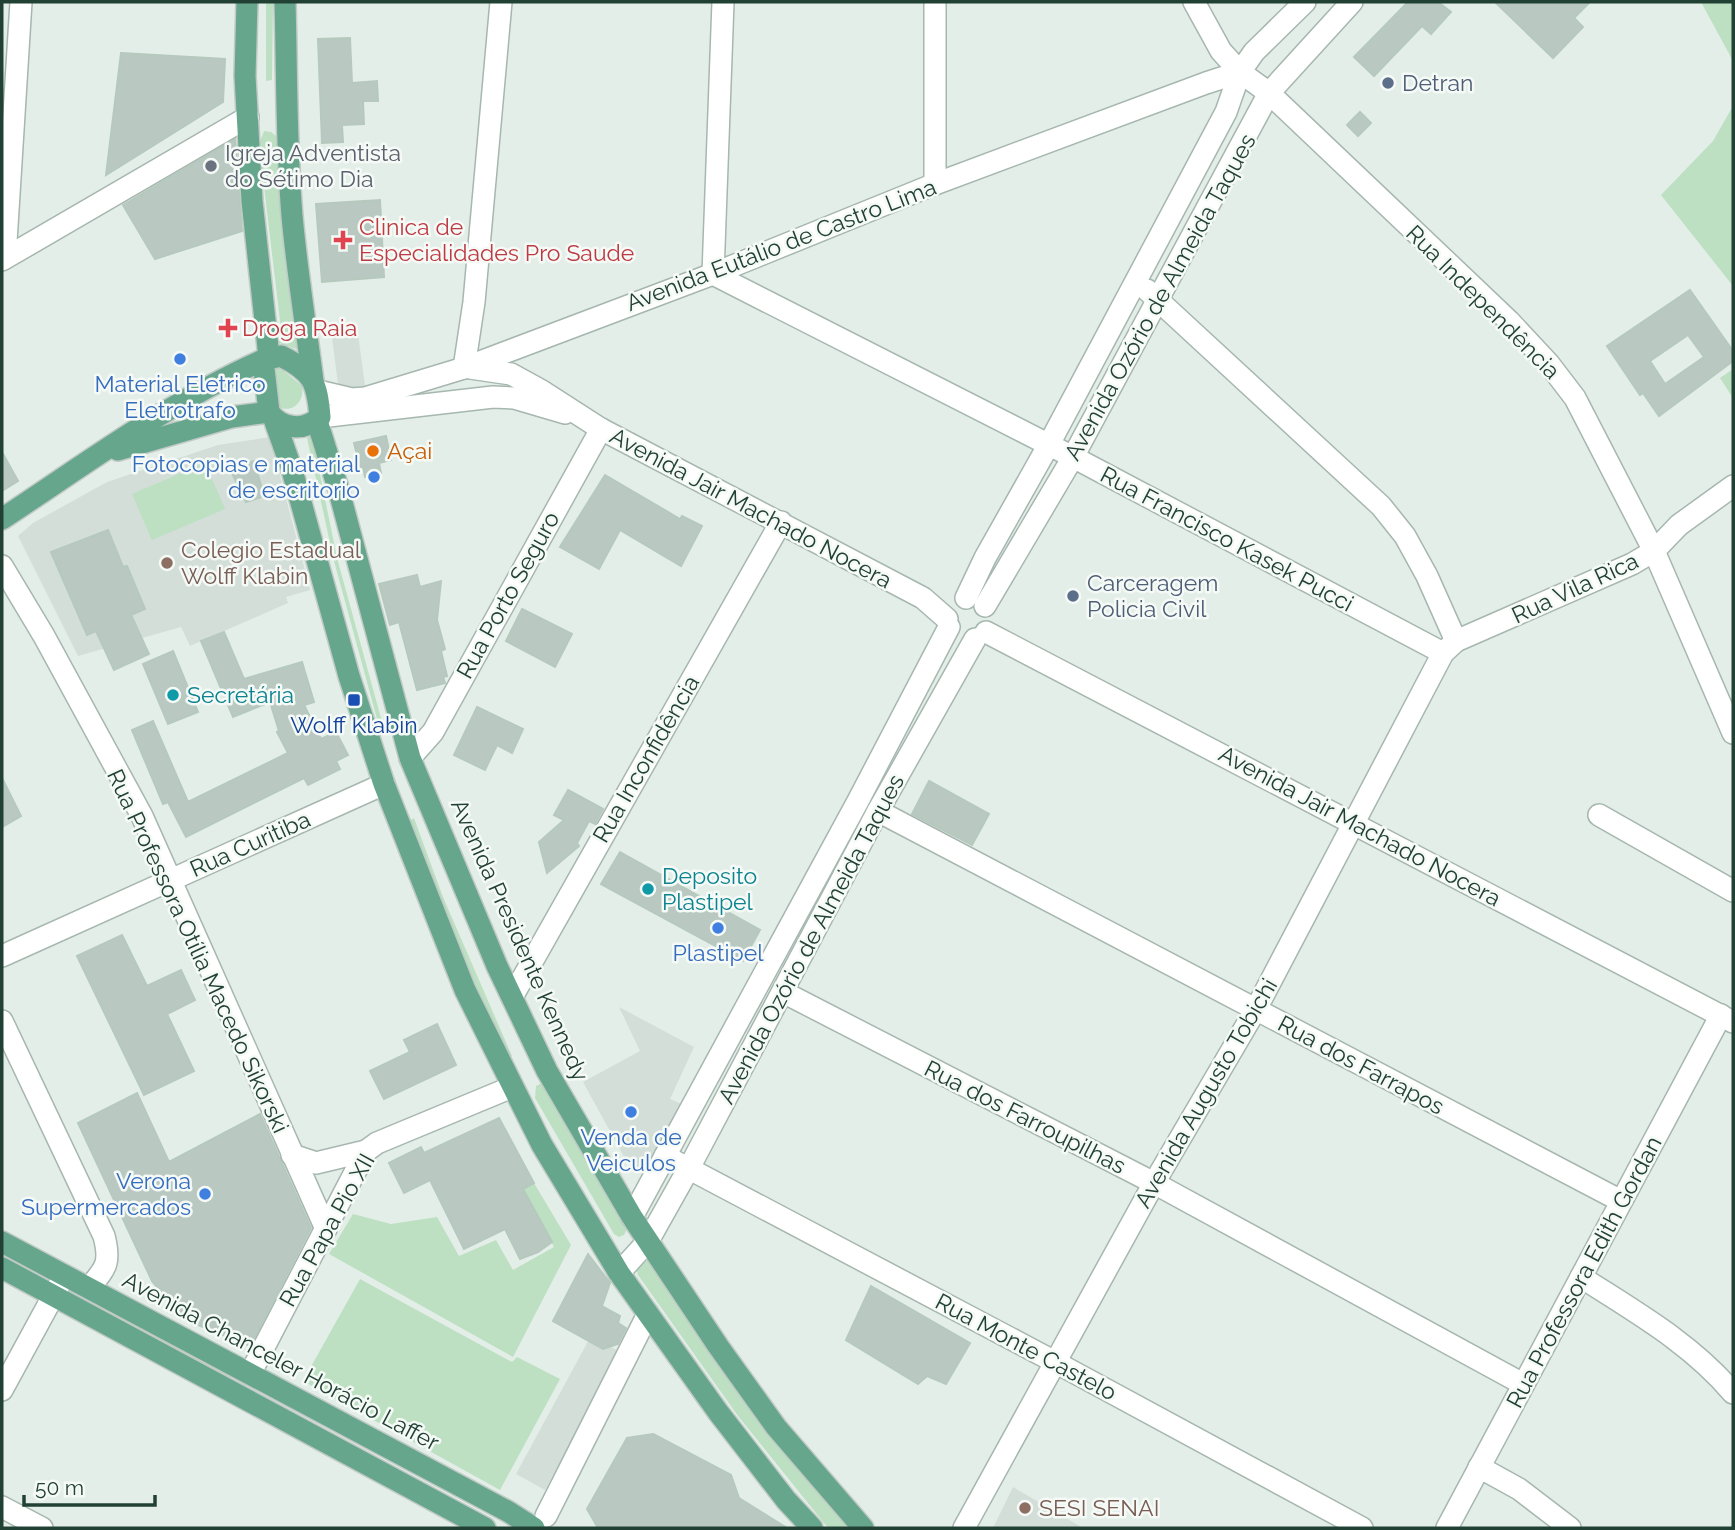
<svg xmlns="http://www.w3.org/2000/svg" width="1735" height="1530" font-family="Raleway,sans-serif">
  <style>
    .built { fill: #d2ded7 }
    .green { fill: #bce0c1 }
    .building { fill: #b9c9c1; stroke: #b6c9be; stroke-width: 2; fill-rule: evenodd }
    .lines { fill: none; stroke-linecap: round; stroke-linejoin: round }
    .minor-casing { stroke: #a6b7af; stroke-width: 24 }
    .major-casing { stroke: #c1cac6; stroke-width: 24 }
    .minor { stroke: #fff; stroke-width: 21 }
    .major { stroke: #66a68d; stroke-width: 21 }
    .service-dot { fill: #5c6f8a; stroke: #f5faf7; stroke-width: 2.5 }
    .worship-dot { fill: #6b7280; stroke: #f5faf7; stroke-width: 2.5 }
    .health-dot { fill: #e0444e; stroke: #f5faf7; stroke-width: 2.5 }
    .shop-dot { fill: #3f7fe0; stroke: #f5faf7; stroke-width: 2.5 }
    .food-dot { fill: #e8710a; stroke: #f5faf7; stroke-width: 2.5 }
    .education-dot { fill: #8d6e63; stroke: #f5faf7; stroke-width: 2.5 }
    .culture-dot { fill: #0f9aa8; stroke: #f5faf7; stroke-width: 2.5 }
    .transit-dot { fill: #1a4fb4; stroke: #f5faf7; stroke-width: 2.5 }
    .labels { text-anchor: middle; stroke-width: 5; stroke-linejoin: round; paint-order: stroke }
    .service-label { font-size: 23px; fill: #4e5e75; stroke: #f5faf7; text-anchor: start }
    .worship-label { font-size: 23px; fill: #5b616d; stroke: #f5faf7; text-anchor: start }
    .health-label { font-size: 23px; fill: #be3a42; stroke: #f5faf7; text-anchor: start }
    .street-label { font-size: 23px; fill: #224135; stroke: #f5faf7 }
    .shop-label { font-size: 23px; fill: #366cbe; stroke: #f5faf7 }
    .food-label { font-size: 23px; fill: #c56008; stroke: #f5faf7; text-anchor: start }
    .education-label { font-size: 23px; fill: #785e54; stroke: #f5faf7; text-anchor: start }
    .culture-label { font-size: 23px; fill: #0d838f; stroke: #f5faf7; text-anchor: start }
    .transit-label { font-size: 23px; fill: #164399; stroke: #f5faf7 }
  </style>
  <rect width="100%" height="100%" fill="#e4eee8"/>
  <g class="built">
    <polygon points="357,327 366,393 339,392 331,330"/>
    <polygon points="270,437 310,590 286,597 288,603 190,646 181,627 78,656 18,536 33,523 107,482 218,445"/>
    <polygon points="619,1007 694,1047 670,1099 682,1104 646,1167 633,1173 583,1082 640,1051"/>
    <polygon points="591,1336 620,1352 545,1490 516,1474"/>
    <polygon points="1013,1487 1083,1528 993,1528"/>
  </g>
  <g class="green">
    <polygon points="266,2 273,2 272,80 266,81"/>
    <polygon points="1701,2 1733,2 1733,61"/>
    <polygon points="1733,106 1733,286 1661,195 1713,141"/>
    <polygon points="264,131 271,132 276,136 299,350 279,343 281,329 261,161 260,142"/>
    <path d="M278,368L284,371L302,386C305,401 292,415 277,406L273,369Z"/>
    <polygon points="1733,369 1733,398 1720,378"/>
    <polygon points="312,435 337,558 384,729 380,730 334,561 307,438"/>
    <polygon points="205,463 225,509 152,540 132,494"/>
    <polygon points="414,818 443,897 512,1056 508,1058 452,934 409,821"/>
    <polygon points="544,1082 628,1227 624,1235 619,1237 614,1234 535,1098 536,1086"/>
    <polygon points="534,1183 571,1245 513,1357 329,1254 353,1214 391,1224 437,1217 459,1256 496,1240 513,1270 554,1247 523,1189"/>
    <polygon points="647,1261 657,1265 855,1528 828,1528 738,1416 638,1275 636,1267"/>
    <polygon points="360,1279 512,1362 517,1357 560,1379 500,1490 303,1381"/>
    <polygon points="80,1295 231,1376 228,1383 76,1301"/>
  </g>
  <g class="building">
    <polygon points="1408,2 1438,2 1451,12 1431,34 1422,26 1374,76 1354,57"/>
    <polygon points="1495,2 1590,2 1574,18 1583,27 1553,58"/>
    <polygon points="350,38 352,83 377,81 378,101 363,101 364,124 342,125 343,142 322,143 318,39"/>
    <polygon points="121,53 225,59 223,102 106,175"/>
    <polygon points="1360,112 1371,123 1358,136 1347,125"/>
    <polygon points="235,139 242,231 155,259 123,205"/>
    <polygon points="380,200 384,277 322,282 316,204"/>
    <path d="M1690,290L1733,351V361L1659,416L1643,393L1640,395L1607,346ZM1688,335L1704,357L1665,384L1650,361Z"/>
    <polygon points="386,436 391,460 379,463 381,473 365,477 363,467 360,467 354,443"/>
    <polygon points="2,452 18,481 2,491"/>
    <polygon points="254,461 264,496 246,502 230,469"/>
    <polygon points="605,475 680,519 682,516 702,526 681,566 620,530 599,569 560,547"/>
    <polygon points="108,530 123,567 127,566 145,609 131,615 149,654 114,670 96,631 87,635 51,552"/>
    <polygon points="417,575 420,587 441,581 437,620 445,649 441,651 447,676 443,677 445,683 417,690 399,622 390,625 379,584"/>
    <polygon points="522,609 572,634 555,667 506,641"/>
    <polygon points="224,632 244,679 302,662 314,702 304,705 321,739 336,732 348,755 336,761 340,769 308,785 304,778 186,837 168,802 163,804 132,730 153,721 188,802 288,753 277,732 279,731 270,702 233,717 201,641"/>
    <polygon points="173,651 198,712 168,724 143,664"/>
    <polygon points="477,707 523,729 512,753 497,745 485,770 454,755"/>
    <polygon points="2,778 21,816 2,827"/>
    <polygon points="929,781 989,814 972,845 912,814"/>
    <polygon points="568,790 603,809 595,824 589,821 577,843 579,846 547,873 539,842 564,820 554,815"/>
    <polygon points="620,852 760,930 743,961 601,884"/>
    <polygon points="122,935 147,986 181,970 195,1000 167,1014 194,1071 144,1095 77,956"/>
    <polygon points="437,1024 456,1065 384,1099 370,1071 410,1052 404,1040"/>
    <polygon points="137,1093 169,1162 260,1114 311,1228 250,1346 183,1319 152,1281 78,1123"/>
    <polygon points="499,1118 534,1183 523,1189 552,1242 538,1252 520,1259 505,1229 464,1249 430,1180 404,1193 389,1163 421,1147 424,1153"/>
    <polygon points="588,1254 610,1283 602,1306 620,1316 618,1323 626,1328 618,1344 603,1349 553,1321"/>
    <polygon points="871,1286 970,1343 946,1384 927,1376 918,1384 846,1340"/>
    <polygon points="653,1434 731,1475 739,1498 787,1528 598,1528 587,1509 627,1438"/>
  </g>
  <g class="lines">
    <g class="minor-casing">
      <g id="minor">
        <polyline points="935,2 935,184"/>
        <polyline points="1194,2 1221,51 1240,72 1269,93 1509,321 1549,364 1575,398 1654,551 1733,733"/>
        <polyline points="5,258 21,2"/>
        <polyline points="2,260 248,117"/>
        <polyline points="713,274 1073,457 1443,653"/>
        <polyline points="713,274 723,2"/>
        <polyline points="1147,290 1381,506 1405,536 1427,576 1456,641"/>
        <polyline points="464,368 474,302 501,2"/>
        <polyline points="470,368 511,374 542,391 601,429 923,598 947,619"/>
        <polyline points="318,391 352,399 365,398 464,368 713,274 935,184 1206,83 1240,72"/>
        <polyline points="320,417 493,397 514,398 565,413"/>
        <polyline points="2,566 44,636 142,816 326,1229"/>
        <polyline points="966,598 985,558 1048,446 1226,112 1240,72 1254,52 1305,2"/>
        <polyline points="985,606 1073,457 1269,93 1352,2"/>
        <polyline points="986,632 1733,1022"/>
        <polyline points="410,758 433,732 601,429"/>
        <polyline points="878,811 1621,1201"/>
        <polyline points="1599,815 1733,891"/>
        <polyline points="2,956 384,784"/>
        <polyline points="783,992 1154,1183 1523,1384"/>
        <polyline points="512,997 781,522"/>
        <path d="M2,1021L104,1236C111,1263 106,1268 89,1288"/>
        <polyline points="292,1155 316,1163 366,1151"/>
        <polyline points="665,1156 1055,1362 1362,1528"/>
        <polyline points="632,1217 858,801 949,627"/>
        <polyline points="619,1273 648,1241 689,1168 878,811 975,639"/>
        <path d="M1581,1277C1635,1312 1691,1343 1733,1393"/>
        <polyline points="250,1374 366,1151 377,1143 512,1087"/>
        <polyline points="2,1390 64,1276"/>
        <polyline points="1479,1467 1519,1489 1570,1528"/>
        <polyline points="2,1507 42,1528"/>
        <polyline points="546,1516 648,1314"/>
        <polyline points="964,1528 1154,1183 1256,1009 1443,653 1456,641 1632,564 1654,551 1679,525 1733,486"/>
        <polyline points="1447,1528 1721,1015"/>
      </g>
    </g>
    <g class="major-casing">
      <g id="major">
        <polyline points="247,2 245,76 252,201 269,357"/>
        <path d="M285,2C287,73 286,145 292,216C297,271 306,327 313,381"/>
        <path d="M281,356C313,372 317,382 320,417C304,432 281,429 269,412L263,360Z"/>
        <polyline points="274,419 292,470 349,676 384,784 465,990 542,1145 619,1273 718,1412 786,1500 812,1528"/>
        <polyline points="317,421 339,491 410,758 497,966 547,1071 632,1217 718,1346 776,1427 863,1528"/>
        <polyline points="118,450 232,417 269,412"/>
        <path d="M2,519C87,463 169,402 263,360"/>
        <polyline points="2,1242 509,1512 534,1528"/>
        <polyline points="2,1268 485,1528"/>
      </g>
    </g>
    <use href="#minor" class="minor"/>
    <use href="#major" class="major"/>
  </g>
  <g class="service-dot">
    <circle cx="1388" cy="83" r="7"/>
    <circle cx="1073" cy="596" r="7"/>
  </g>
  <circle class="worship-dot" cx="211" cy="166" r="7"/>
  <g class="health-dot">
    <path d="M339.5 229.5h7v7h7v7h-7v7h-7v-7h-7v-7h7z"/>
    <path d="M224.5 317.5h7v7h7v7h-7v7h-7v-7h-7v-7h7z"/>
  </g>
  <g class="shop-dot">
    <circle cx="180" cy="359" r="7"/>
    <circle cx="374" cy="477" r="7"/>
    <circle cx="718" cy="928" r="7"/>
    <circle cx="631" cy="1112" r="7"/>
    <circle cx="205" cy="1194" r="7"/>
  </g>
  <circle class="food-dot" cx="373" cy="451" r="7"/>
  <g class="education-dot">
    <circle cx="167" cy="563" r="7"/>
    <circle cx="1025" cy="1508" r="7"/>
  </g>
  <g class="culture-dot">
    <circle cx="173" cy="695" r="7"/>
    <circle cx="648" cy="889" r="7"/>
  </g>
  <rect class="transit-dot" x="347" y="693" width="14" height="14" rx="3.5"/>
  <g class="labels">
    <g class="service-label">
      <text x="1402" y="91">Detran</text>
      <text x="1087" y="591">Carceragem<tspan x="1087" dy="26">Policia Civil</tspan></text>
    </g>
    <g class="worship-label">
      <text x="225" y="161">Igreja Adventista<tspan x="225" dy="26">do Sétimo Dia</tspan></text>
    </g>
    <g class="health-label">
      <text x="359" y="235">Clinica de<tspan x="359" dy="26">Especialidades Pro Saude</tspan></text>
      <text x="242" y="336">Droga Raia</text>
    </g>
    <g class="street-label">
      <text transform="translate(781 245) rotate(-21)" y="8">Avenida Eutálio de Castro Lima</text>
      <text transform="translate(1160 297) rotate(-61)" y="8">Avenida Ozório de Almeida Taques</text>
      <text transform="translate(1483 302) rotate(45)" y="8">Rua Independência</text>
      <text transform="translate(751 508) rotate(28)" y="8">Avenida Jair Machado Nocera</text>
      <text transform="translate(1227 539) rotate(28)" y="8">Rua Francisco Kasek Pucci</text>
      <text transform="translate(1575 588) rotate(-25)" y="8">Rua Vila Rica</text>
      <text transform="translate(508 595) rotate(-61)" y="8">Rua Porto Seguro</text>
      <text transform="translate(646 759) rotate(-60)" y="8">Rua Inconfidência</text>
      <text transform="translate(1360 826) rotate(28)" y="8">Avenida Jair Machado Nocera</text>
      <text transform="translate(250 844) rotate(-24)" y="8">Rua Curitiba</text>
      <text transform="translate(811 939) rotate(-62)" y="8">Avenida Ozório de Almeida Taques</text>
      <text transform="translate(520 940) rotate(66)" y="8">Avenida Presidente Kennedy</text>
      <text transform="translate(198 951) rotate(65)" y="8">Rua Professora Otília Macedo Sikorski</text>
      <text transform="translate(1361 1065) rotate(28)" y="8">Rua dos Farrapos</text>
      <text transform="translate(1206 1093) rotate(-60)" y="8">Avenida Augusto Tobichi</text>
      <text transform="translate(1025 1117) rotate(27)" y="8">Rua dos Farroupilhas</text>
      <text transform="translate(327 1230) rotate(-61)" y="8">Rua Papa Pio XII</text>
      <text transform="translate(1584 1272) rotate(-62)" y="8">Rua Professora Edith Gordan</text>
      <text transform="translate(1026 1347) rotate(28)" y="8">Rua Monte Castelo</text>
      <text transform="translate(281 1361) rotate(28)" y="8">Avenida Chanceler Horácio Laffer</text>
    </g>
    <g class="shop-label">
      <text x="180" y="392">Material Eletrico<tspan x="180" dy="26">Eletrotrafo</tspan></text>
      <text x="360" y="472" text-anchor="end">Fotocopias e material<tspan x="360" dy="26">de escritorio</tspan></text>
      <text x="718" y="961">Plastipel</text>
      <text x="631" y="1145">Venda de<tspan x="631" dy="26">Veiculos</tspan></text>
      <text x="191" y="1189" text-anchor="end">Verona<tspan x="191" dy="26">Supermercados</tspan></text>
    </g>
    <g class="food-label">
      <text x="387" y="459">Açai</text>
    </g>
    <g class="education-label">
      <text x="181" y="558">Colegio Estadual<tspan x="181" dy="26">Wolff Klabin</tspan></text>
      <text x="1039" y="1516">SESI SENAI</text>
    </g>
    <g class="culture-label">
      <text x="187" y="703">Secretária</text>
      <text x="662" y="884">Deposito<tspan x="662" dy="26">Plastipel</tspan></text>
    </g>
    <g class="transit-label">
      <text x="354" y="733">Wolff Klabin</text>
    </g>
  </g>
  <rect width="1735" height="1530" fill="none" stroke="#224135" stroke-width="7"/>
  <path d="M24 1495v10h131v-10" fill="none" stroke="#224135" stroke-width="3.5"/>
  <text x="35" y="1495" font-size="21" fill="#224135" stroke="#f5faf7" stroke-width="5" paint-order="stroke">50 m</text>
</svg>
